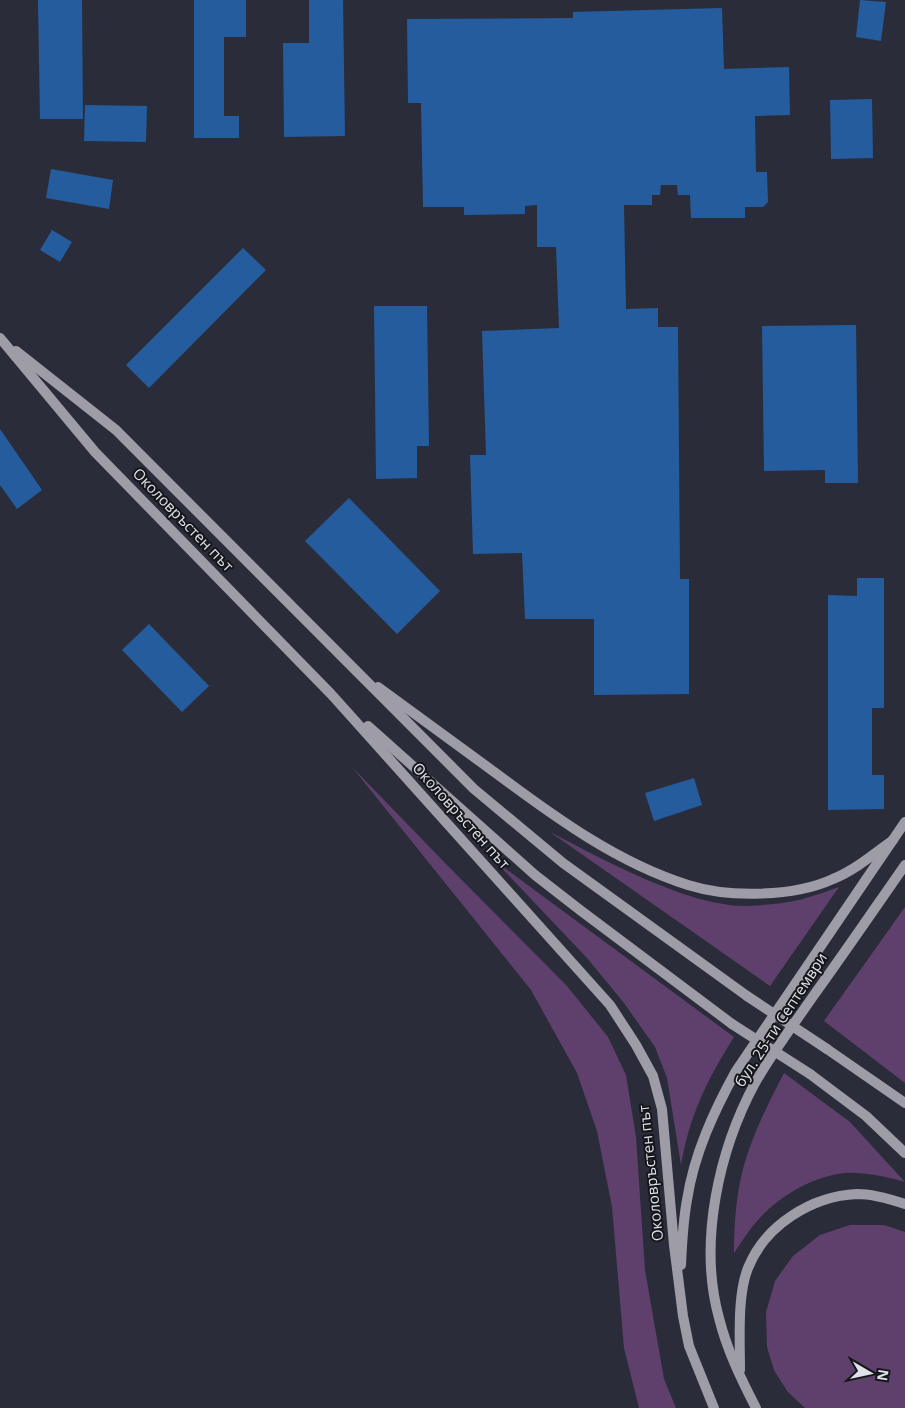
<svg xmlns="http://www.w3.org/2000/svg" width="905" height="1408" font-family="'Open Sans',sans-serif">
  <style>
    .green { fill: #5f3f6c }
    .building { fill: #255c9d }
    .lines { fill: none; stroke-linecap: round; stroke-linejoin: round }
    .secondary { stroke: #9e9ca6; stroke-width: 10 }
    .secondary-bridge { stroke: #9e9ca6; stroke-width: 10 }
    .labels { text-anchor: middle; stroke-width: 4; stroke-linejoin: round; paint-order: stroke }
    .street-label { font-size: 15px; fill: #e0e2ea; stroke: #15161b }
  </style>
  <rect width="100%" height="100%" fill="#2a2d39"/>
  <g class="green">
    <polygon points="352,767 446,864 567,986 608,1037 626,1075 636,1137 645,1270 664,1379 676,1408 639,1408 624,1348 612,1207 597,1131 577,1073 531,990"/>
    <path d="M550,832C602,859 684,904 742,906C758,906 791,903 806,898C817,895 828,891 839,887L770,986Z"/>
    <path d="M495,861L734,1037C707,1080 690,1114 681,1165L667,1078L655,1047L624,1003L587,958Z"/>
    <polygon points="905,907 905,1083 824,1021"/>
    <path d="M784,1073L850,1122L905,1182C888,1177 863,1172 845,1173C814,1176 779,1196 759,1219C749,1229 742,1242 734,1253C734,1225 736,1196 743,1169C752,1135 768,1104 784,1073Z"/>
    <polygon points="850,1225 884,1225 905,1232 905,1408 805,1408 787,1391 774,1370 767,1347 766,1312 775,1281 793,1256 820,1235"/>
  </g>
  <g class="building">
    <polygon points="38,0 82,0 83,119 40,119"/>
    <polygon points="194,0 246,0 246,37 224,37 224,116 239,116 239,138 194,138"/>
    <polygon points="309,0 343,0 345,136 284,137 283,43 309,43"/>
    <polygon points="860,0 886,2 881,41 856,37"/>
    <polygon points="722,8 724,69 789,67 790,115 755,116 756,172 767,172 768,202 763,207 745,207 745,218 691,218 690,195 678,195 677,185 661,185 660,195 652,195 652,205 624,205 626,309 658,308 658,327 678,327 680,579 689,579 689,694 594,695 594,619 525,619 522,553 473,554 470,455 486,455 482,331 559,328 556,247 537,247 537,205 525,206 525,214 464,215 464,207 423,207 421,103 408,103 407,19 573,18 573,12"/>
    <polygon points="872,99 873,158 831,159 830,100"/>
    <polygon points="85,105 147,106 146,142 84,141"/>
    <polygon points="51,169 113,180 109,209 46,198"/>
    <polygon points="52,230 72,242 60,262 40,250"/>
    <polygon points="243,248 266,270 149,388 126,365"/>
    <polygon points="374,306 427,306 429,446 417,446 417,478 376,479"/>
    <polygon points="856,325 858,483 825,483 825,470 764,471 762,326"/>
    <polygon points="0,429 42,490 17,509 0,485"/>
    <polygon points="349,498 440,591 397,634 305,541"/>
    <polygon points="857,578 884,578 884,708 872,708 872,775 884,775 884,809 828,810 828,595 857,596"/>
    <polygon points="149,624 209,686 182,712 122,650"/>
    <polygon points="694,778 702,805 654,821 645,793"/>
  </g>
  <g class="lines">
    <g class="secondary">
      <polyline points="0,338 95,452 331,694 610,1005 636,1045 653,1076 662,1109 674,1245 683,1316 689,1346 714,1408"/>
      <polyline points="16,351 116,430 474,789 563,863 747,996"/>
      <path d="M378,687C418,716 457,745 497,774C556,818 618,863 688,885C729,898 794,897 833,879C855,870 874,854 893,840"/>
      <polyline points="368,726 535,875 580,910 732,1024"/>
      <polyline points="827,1049 905,1103"/>
      <polyline points="810,1074 866,1116 905,1153"/>
      <path d="M681,1265C682,1243 683,1221 687,1200C694,1154 714,1111 736,1071L905,822"/>
      <path d="M740,1370C740,1340 737,1295 748,1268C765,1225 812,1196 857,1194C873,1194 890,1199 905,1204"/>
      <path d="M756,1408C741,1379 727,1350 719,1318C698,1242 719,1150 755,1083C772,1053 794,1024 814,995C845,952 875,908 905,865"/>
    </g>
    <g class="secondary-bridge">
      <polyline points="747,996 827,1049"/>
      <polyline points="732,1024 810,1074"/>
    </g>
  </g>
  <g class="labels">
    <g class="street-label">
      <text transform="translate(183 520) rotate(46)" y="5">Околовръстен път</text>
      <text transform="translate(461 816) rotate(48)" y="5">Околовръстен път</text>
      <text transform="translate(781 1020) rotate(-57)" y="5">бул. 25-ти Септември</text>
      <text transform="translate(651 1173) rotate(-96)" y="5">Околовръстен път</text>
    </g>
  </g>
  <g transform="translate(870 1373) rotate(99)" stroke="#15161b" stroke-width="4" paint-order="stroke">
  <path d="M0-4L9 19L0 12L-9 19Z" fill="#e0e2ea"/>
  <text y="-8" font-size="14" font-weight="bold" text-anchor="middle" fill="#e0e2ea">N</text>
  </g>
</svg>
